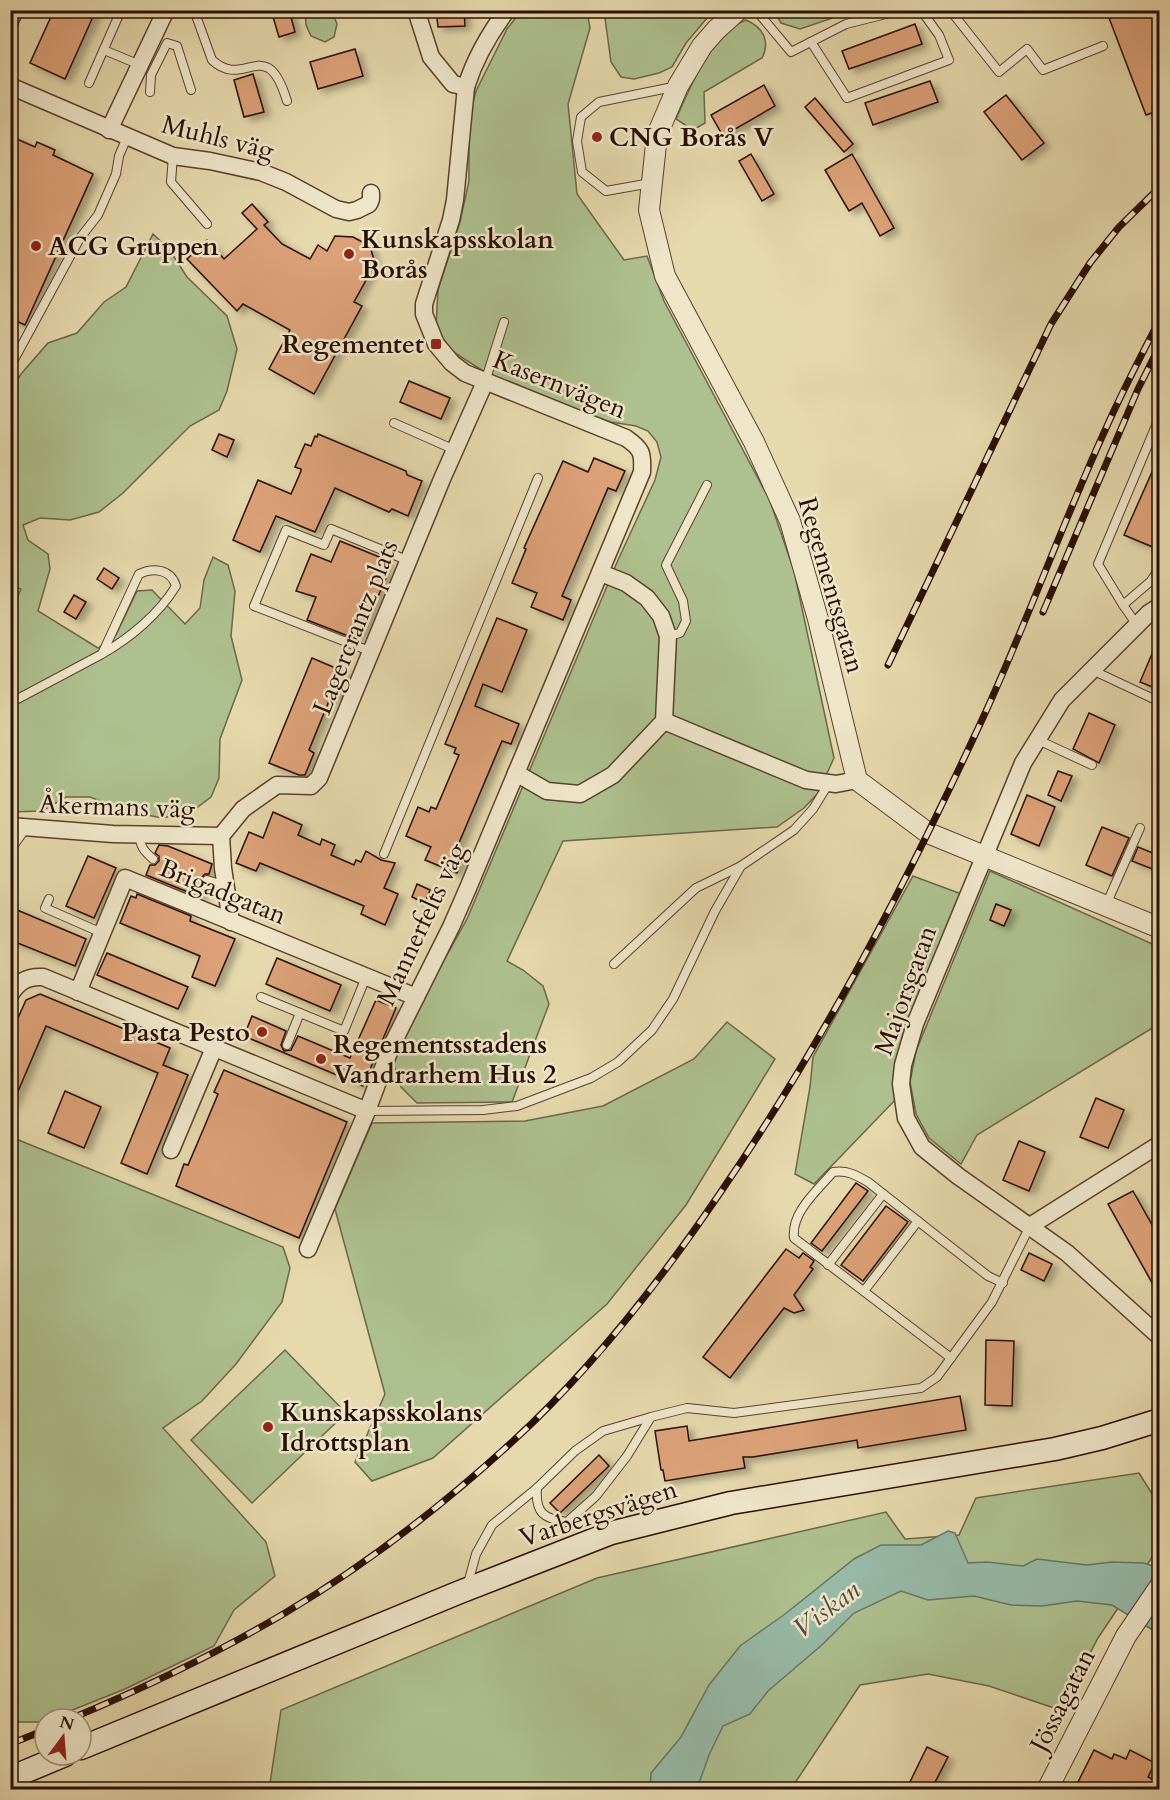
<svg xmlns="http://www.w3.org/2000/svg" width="1170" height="1800" font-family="Cardo,serif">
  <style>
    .green { fill: #aec08f; stroke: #6b6749; stroke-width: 1.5 }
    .water { fill: #97baa7; stroke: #6b7565; stroke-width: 1.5 }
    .building { fill: #dca179; stroke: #280e03; stroke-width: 1.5; filter: url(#shadow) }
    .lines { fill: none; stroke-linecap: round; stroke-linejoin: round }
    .service-casing { stroke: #58412e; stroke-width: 10 }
    .minor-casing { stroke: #58412e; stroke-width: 19 }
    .tertiary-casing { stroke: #58412e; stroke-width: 22 }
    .secondary-casing { stroke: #280e03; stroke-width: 25 }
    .service { stroke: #efe6ca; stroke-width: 8 }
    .minor { stroke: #efe6ca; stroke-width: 16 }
    .tertiary { stroke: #efe6ca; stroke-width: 20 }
    .secondary { stroke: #efe6ca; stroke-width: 22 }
    .rail-casing { stroke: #280e03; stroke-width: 7 }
    .rail { stroke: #efe6ca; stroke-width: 4.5; stroke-dasharray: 14; stroke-linecap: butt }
    .poi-dot { fill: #8f2418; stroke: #efe6ca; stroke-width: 2 }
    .labels { text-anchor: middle; stroke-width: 5; stroke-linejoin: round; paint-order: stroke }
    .street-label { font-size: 26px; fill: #280e03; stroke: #efe6ca }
    .poi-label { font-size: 26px; font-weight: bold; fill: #280e03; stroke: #efe6ca; text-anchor: start }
    .water-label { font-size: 27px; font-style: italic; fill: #4f4a3c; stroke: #efe6ca }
  </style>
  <defs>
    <filter id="shadow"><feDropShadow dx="6" dy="4" stdDeviation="3" flood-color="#0004"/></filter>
  </defs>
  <rect width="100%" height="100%" fill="#e6d9ad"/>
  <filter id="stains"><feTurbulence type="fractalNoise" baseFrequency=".00333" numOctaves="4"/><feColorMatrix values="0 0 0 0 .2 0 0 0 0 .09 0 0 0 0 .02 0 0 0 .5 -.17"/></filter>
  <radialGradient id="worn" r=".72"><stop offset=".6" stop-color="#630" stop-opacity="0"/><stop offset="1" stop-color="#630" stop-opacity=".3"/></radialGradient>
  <g class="green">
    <polygon points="305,11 332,11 337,24 334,37 325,42 311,36 306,25"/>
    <polygon points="521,11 587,11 590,28 568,104 577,194 624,260 647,256 664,301 770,501 794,571 834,758 818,793 804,808 777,827 563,841 507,961 523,970 543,986 549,1004 512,1102 417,1103 401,1087 393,1063 407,1026 467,919 618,560 655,480 661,457 657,442 648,431 636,426 611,422 571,408 483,371 452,351 436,328 438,290 460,222 469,181 469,118 476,91 507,29"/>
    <polygon points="604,11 604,10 713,11 686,43 672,67 659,73 634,79 621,77 611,62"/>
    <polygon points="774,11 853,11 800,29 781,23"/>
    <path d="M746,20C762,27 771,40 762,58L704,92L705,123L693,130L676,119C690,87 712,33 746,20Z"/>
    <polygon points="153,234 169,249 187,277 227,316 237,349 227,391 219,410 190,426 123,493 99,512 70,520 40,518 23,525 28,540 48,554 50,569 38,611 98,648 116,635 137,591 152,590 185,624 200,608 204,580 213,557 228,565 235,591 231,636 242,680 220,739 219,778 211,797 191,812 162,818 127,811 90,797 66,797 42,811 11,812 10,615 21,589 11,586 11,390 21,374 48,343 77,333 104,302 126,287"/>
    <polygon points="990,871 1159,947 1159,1024 977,1135 961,1164 929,1138 916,1114 910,1082 916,1051"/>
    <polygon points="913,876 964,895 920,990 899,1096 814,1184 795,1174 810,1087 813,1057"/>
    <polygon points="727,1022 775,1059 686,1205 607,1304 433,1458 372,1481 355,1462 385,1394 335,1209 372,1123 525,1121 603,1106 694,1059"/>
    <polygon points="11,1137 283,1247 290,1268 282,1302 236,1364 202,1401 163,1428 266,1542 275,1576 234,1610 214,1646 125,1689 50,1719 45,1719 42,1722 11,1722"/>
    <polygon points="285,1350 346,1413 252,1503 191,1440"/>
    <polygon points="1139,1473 1159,1505 1159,1547 1098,1638 1060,1710 989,1686 928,1674 860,1685 791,1789 269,1790 281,1710 597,1578 886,1512 905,1539 959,1535 976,1498"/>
  </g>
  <polygon class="water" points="948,1531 955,1533 968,1563 987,1562 1023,1566 1037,1559 1087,1565 1112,1562 1144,1563 1159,1568 1159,1634 1112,1605 1077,1601 1042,1606 1011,1605 974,1596 928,1600 901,1591 854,1613 823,1644 768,1691 750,1714 723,1726 709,1755 697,1789 650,1790 651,1773 681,1737 709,1685 740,1646 785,1614 854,1559 881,1545 921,1545"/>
  <g class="building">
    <polygon points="54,10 96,10 65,79 30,63"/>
    <polygon points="271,10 289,10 295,32 279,37"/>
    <polygon points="436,10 464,10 465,26 438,27"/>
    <polygon points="1106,10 1160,10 1160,110 1146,115"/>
    <polygon points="915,24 922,44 849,69 842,51"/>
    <polygon points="355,49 363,76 318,89 310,62"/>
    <polygon points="253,74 264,112 244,117 234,80"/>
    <polygon points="930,81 938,102 873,125 865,103"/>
    <polygon points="764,85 775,106 723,136 711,115"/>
    <polygon points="1006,95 1044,143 1022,160 984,112"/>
    <polygon points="815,98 853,144 844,152 805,107"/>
    <polygon points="10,136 35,147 37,142 55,150 53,155 93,174 25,325 10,318"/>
    <polygon points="751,154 774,194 762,201 739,161"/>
    <polygon points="852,154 894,228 880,236 862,203 849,211 825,170"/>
    <polygon points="252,204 268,222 264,225 282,244 310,259 318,245 327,251 335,236 353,237 370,246 375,264 354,302 362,306 314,394 269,369 290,330 243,304 237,311 187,259 207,240 224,259 257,229 242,213"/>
    <polygon points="409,381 450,398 441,419 400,402"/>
    <polygon points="219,434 234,440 227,457 212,450"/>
    <polygon points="318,434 406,471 407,475 422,481 408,516 392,509 389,512 335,488 315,532 276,516 260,552 233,540 258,480 291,494 301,471 301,469 295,467 305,444 311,446 315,436 317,437"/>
    <polygon points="1160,454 1160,550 1124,535"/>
    <polygon points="594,458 625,471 616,491 608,488 562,596 571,600 563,620 531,607 537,593 512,583 526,549 524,548 563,461 588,472"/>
    <polygon points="340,541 389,561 384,572 388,573 374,606 363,632 360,631 356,639 307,620 316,597 296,591 311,554 331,562"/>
    <polygon points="104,568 119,578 112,589 97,579"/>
    <polygon points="74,595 86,602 76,619 64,612"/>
    <polygon points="497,618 527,630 502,692 483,684 475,706 519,724 511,744 502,741 456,850 465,853 457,873 425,860 431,847 406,836 418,807 429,812 431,807 436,809 459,755 454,753 456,748 445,744"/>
    <polygon points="1160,635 1160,690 1140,682"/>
    <polygon points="312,658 347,673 337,698 331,696 309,750 314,753 305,775 299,775 269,763"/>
    <polygon points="1089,713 1115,725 1099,763 1073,749"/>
    <polygon points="1058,771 1072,776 1061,801 1048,795"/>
    <polygon points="1027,795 1055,807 1039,846 1011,834"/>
    <polygon points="273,812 302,825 298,835 320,845 322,839 335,845 331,855 354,865 356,860 361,862 366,851 381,860 395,863 384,888 398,894 385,925 361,914 364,906 260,863 256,871 236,863 249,832 263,838"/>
    <polygon points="1102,827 1129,838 1112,876 1086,865"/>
    <polygon points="159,845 168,846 212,864 209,874 205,874 201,878 201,882 204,886 200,897 146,875 150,865 155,865 159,861 159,856 155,853"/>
    <polygon points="1138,847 1160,856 1160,872 1132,861"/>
    <polygon points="88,856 116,868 94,918 66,906"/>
    <polygon points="417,884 430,890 425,903 412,897"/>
    <polygon points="137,894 191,916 190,921 235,939 215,986 192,977 200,956 120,923 131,896 136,898"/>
    <polygon points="996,904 1011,910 1004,926 990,920"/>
    <polygon points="10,907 86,939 75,966 10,940"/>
    <polygon points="107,953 188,987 178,1009 97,975"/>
    <polygon points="277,958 341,985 330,1011 266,984"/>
    <polygon points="40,994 170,1048 163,1065 188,1075 147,1174 121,1163 158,1073 46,1026 10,1110 10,1036 26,1000"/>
    <polygon points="376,1000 396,1008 363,1086 244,1036 252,1016 286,1031 281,1045 284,1051 291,1050 298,1036 350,1058"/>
    <polygon points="224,1070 347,1122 299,1238 176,1186 184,1164 188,1165 203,1130 218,1094 214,1092"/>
    <polygon points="65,1091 101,1107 84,1148 48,1133"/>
    <polygon points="1096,1098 1124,1110 1108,1148 1080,1137"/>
    <polygon points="1019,1141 1045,1152 1029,1191 1003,1180"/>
    <polygon points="856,1183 868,1191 822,1251 811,1243"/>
    <polygon points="1133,1191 1160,1239 1160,1297 1108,1204"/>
    <polygon points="886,1206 908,1222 863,1281 841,1265"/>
    <polygon points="786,1249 799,1258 803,1253 814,1261 810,1267 813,1269 794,1295 804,1310 794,1313 784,1308 730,1378 703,1357"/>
    <polygon points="1029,1253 1052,1264 1044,1281 1021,1270"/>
    <polygon points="986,1340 1014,1341 1012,1406 985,1405"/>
    <polygon points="960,1396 966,1430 858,1448 857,1440 753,1457 743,1457 745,1468 665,1481 663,1470 661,1470 655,1431 687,1426 689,1441"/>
    <polygon points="599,1455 609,1466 560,1513 550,1503"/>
    <polygon points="927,1747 948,1757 931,1790 906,1790"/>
    <polygon points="1094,1750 1112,1759 1114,1754 1126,1759 1130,1750 1155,1763 1148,1777 1160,1783 1160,1790 1074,1790"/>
  </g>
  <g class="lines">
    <g class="service-casing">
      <g id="service">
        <path d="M194,10L212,60C245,91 266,32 287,101"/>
        <polyline points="756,10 791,52 846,24 890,13 912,10"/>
        <polyline points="950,10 999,72 1027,49 1043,70 1103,46"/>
        <polyline points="811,42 847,98 949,60 939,35 921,10"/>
        <polyline points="104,50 140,65"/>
        <polyline points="89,83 118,17"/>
        <polyline points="150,92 151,75 167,43 177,46 191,90"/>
        <polyline points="173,156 171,182 207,224"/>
        <polyline points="651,183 606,191 582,172 577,141 581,117 599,102 678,86"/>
        <polyline points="10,367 80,238 98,215 116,174 119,156 127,137"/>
        <polyline points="485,382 504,322"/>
        <polyline points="394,423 455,450"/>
        <polyline points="1123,605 1098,564 1160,416"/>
        <polyline points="1137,625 1123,605 1151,581 1160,567"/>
        <polyline points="668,636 680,633 686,621 683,601 666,565 707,485"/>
        <polyline points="372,652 254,606 286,530 324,545 331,529 409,561"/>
        <polyline points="1092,670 1160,702"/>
        <path d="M10,703L102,654C130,638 159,614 176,586C171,569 153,567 139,574L102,654"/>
        <polyline points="1038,740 1092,765"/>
        <path d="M140,835C140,847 144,851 153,859"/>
        <polyline points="1157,835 1160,836"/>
        <polyline points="12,848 26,828"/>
        <polyline points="384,854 538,478"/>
        <polyline points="207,880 226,886"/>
        <polyline points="49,899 45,908 102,933"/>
        <polyline points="1106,905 1140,828"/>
        <polyline points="614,964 696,888 741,866"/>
        <polyline points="261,997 344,1031 366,977"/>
        <polyline points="287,1045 300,1013"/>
        <polyline points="367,1111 483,1110 517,1106 591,1078 618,1062 652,1030 673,999 715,911 741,866 794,830 813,809 829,783"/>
        <polyline points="828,1265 883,1194"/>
        <polyline points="864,1291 918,1221"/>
        <path d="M951,1358L794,1238C791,1212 817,1191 833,1172C847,1170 856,1175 868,1182L988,1276L1003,1283"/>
        <path d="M537,1488C535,1513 544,1519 567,1522L596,1496L627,1456L651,1417L687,1408L734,1413L921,1388L937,1377L992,1302L1030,1226"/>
        <polyline points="467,1587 476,1554 492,1525 537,1488 575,1451 603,1431 651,1417"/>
      </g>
    </g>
    <g class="minor-casing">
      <g id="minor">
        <polyline points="416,10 431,57 453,84 466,87"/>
        <polyline points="10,21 15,10"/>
        <polyline points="10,86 173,156 210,161 261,172 286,182 336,209 349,212 357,210 369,204 371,199 371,193"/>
        <polyline points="109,130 166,10"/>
        <polyline points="1160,606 1149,613 1062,700 1023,763 915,1024 903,1065 901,1084 906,1118 922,1147 958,1176 1067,1253 1160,1337"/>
        <polyline points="664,721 806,780 836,784 857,780"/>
        <polyline points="516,773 547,791 580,794 613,775 664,721 668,636 661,616 647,598 626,583 601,573"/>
        <polyline points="10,826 113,834 221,836"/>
        <polyline points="221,836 243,809 277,785 311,786 319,778 442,479 485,382"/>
        <polyline points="221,836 223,868 231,922"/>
        <polyline points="78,992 125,878 416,997"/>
        <path d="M10,995C18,982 27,976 43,977L367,1111"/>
        <polyline points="171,1150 214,1048"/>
        <polyline points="1030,1226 1160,1144"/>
        <path d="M308,1249L367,1111L391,1047L451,927L468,888L642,472C643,453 642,449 626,438L465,373L452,363L436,344L424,314V304L451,220L455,200L466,87C475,58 489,34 507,10"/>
      </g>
    </g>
    <g class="tertiary-casing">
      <g id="tertiary">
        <polyline points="738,10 716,30 702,46 678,86 657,135 649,210 665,276 754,442 790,521 818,619 857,780 928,833 1160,928"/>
        <polyline points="1047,1790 1126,1636 1160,1586"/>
      </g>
    </g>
    <g class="secondary-casing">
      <g id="secondary">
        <polyline points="81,1748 460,1592 611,1533 731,1503 1055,1449 1102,1438 1160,1420"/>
        <polyline points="10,1778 65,1755"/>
      </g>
    </g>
    <use href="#service" class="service"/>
    <use href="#minor" class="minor"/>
    <use href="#tertiary" class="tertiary"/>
    <use href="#secondary" class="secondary"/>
    <g class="rail-casing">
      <g id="rail">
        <polyline points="1043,612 1138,389 1160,345"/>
        <polyline points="888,665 1051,324 1090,263 1119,227 1160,187"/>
        <path d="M70,1719C144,1688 216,1654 285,1613C366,1565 442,1506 512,1442C591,1370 658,1284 718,1196C821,1047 905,886 981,722C1026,625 1062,524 1107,426C1123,390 1142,354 1160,319"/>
        <polyline points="10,1744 45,1730"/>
      </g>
    </g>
    <use href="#rail" class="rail"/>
  </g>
  <g class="poi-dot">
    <circle cx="597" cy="137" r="6"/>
    <circle cx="36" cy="246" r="6"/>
    <circle cx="349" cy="254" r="6"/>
    <rect x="430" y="338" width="12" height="12" rx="3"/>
    <circle cx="262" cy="1032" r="6"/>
    <circle cx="321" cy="1059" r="6"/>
    <circle cx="268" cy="1427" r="6"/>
  </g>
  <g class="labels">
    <g class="street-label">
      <text transform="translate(218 137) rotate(14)" y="9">Muhls väg</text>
      <text transform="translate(560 384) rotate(22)" y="9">Kasernvägen</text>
      <text transform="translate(832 585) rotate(74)" y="9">Regementsgatan</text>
      <text transform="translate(355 627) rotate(-68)" y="9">Lagercrantz plats</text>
      <text transform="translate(117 806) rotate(2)" y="9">Åkermans väg</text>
      <text transform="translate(223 891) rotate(22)" y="9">Brigadgatan</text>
      <text transform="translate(421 924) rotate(-65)" y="9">Mannerfelts väg</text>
      <text transform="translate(905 990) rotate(-70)" y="9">Majorsgatan</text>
      <text transform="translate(598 1513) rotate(-18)" y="9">Varbergsvägen</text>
      <text transform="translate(1062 1700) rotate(-63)" y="9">Jössagatan</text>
    </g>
    <g class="poi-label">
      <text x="609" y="146">CNG Borås V</text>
      <text x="361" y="248">Kunskapsskolan<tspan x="361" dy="30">Borås</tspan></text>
      <text x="48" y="255">ACG Gruppen</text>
      <text x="424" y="353" text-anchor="end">Regementet</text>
      <text x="250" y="1041" text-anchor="end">Pasta Pesto</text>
      <text x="333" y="1053">Regementsstadens<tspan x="333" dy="30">Vandrarhem Hus 2</tspan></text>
      <text x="280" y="1421">Kunskapsskolans<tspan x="280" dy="30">Idrottsplan</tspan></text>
    </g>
    <g class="water-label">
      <text transform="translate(826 1609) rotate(-37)" y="9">Viskan</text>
    </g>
  </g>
  <rect width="1170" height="1800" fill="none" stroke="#e6d9ad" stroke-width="36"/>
  <rect x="12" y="12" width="1146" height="1776" fill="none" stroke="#280e03" stroke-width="3"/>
  <rect x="18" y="18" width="1134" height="1764" fill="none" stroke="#280e03" stroke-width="1.5"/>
  <g transform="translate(63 1737) rotate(16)"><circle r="28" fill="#efe6ca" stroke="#9f907a" stroke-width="1.5"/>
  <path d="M0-4.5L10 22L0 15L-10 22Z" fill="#8f2418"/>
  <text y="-9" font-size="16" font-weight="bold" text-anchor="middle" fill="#280e03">N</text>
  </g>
  <rect width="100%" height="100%" filter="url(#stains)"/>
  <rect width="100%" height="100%" fill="url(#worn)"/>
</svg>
